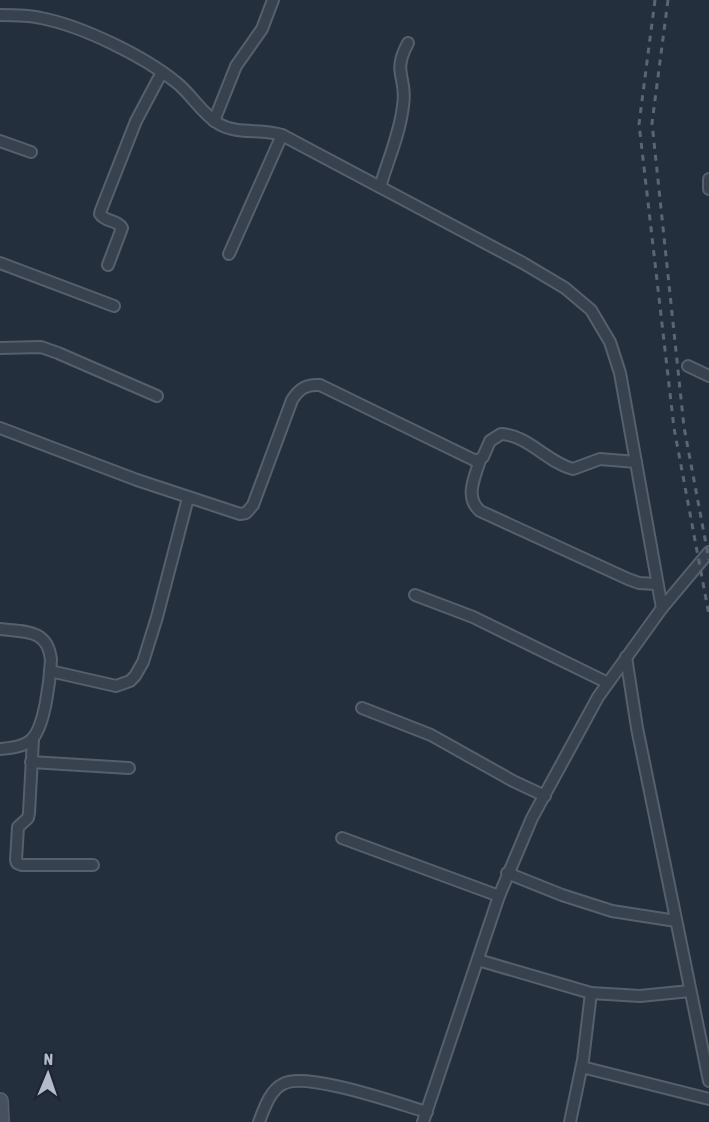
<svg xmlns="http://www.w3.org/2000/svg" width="709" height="1122" font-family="'Asap Condensed',sans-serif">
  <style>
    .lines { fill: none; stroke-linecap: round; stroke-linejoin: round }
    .minor-casing { stroke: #565f6c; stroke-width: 14 }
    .secondary-casing { stroke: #565f6c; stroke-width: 18 }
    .minor { stroke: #38414e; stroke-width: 10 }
    .secondary { stroke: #465061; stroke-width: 15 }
    .rail { stroke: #5a6575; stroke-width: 3; stroke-dasharray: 6 6; stroke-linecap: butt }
  </style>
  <rect width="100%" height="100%" fill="#242f3e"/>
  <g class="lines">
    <g class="minor-casing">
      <g id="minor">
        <path d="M0,15C13,15 28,15 41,18C82,26 144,56 177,83C192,95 202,114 219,124C238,135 262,128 282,135L523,263L565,288L591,310L610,342L620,373L662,608"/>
        <polyline points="214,121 236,66 262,29 273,0"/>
        <polyline points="0,141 31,152"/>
        <polyline points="709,179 709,189"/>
        <path d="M380,187C388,160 400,133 403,106C408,77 391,74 408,43"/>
        <polyline points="229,254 282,135"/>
        <polyline points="0,263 114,306"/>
        <path d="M108,265L122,228C118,220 105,222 100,214L101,210L136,121L162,72"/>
        <polyline points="0,348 41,347 58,353 157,396"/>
        <polyline points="688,366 709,376"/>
        <path d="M0,428L137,480L240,514L246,513L253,505L292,400C299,389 306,384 320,385L476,461L483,457L490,441L501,434C528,435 548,463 573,469L600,459L636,462"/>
        <path d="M480,460C475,477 464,497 480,511L628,579L639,583L657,584"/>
        <polyline points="415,595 473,617 608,683"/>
        <path d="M0,629C25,632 48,629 51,660C50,679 45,726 32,739C24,747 10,748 0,749"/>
        <polyline points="626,657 637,728 709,1081"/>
        <polyline points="50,671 116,686 130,681 135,676 143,662 157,617 188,498"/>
        <polyline points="362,708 431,735 513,781 545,796"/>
        <polyline points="33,739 29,813 28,818 18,827 16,860 17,863 22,865 93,865"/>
        <polyline points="31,762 129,768"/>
        <polyline points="342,838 499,896"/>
        <polyline points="507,873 562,895 612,911 676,921"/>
        <polyline points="478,960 591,993 640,996 690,991"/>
        <polyline points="582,1067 709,1099"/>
        <path d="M259,1122C264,1109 270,1090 283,1084C306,1071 399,1104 427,1112"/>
        <polyline points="423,1122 499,896 532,818 598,697 662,608 709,552"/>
        <polyline points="570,1122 583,1060 591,993"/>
      </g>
    </g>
    <g class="secondary-casing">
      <polyline id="secondary" points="0,1101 1,1122"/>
    </g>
    <use href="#minor" class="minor"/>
    <use href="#secondary" class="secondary"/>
    <g class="rail">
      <polyline points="655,0 639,124 674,428 709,615"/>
      <polyline points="668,0 652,123 684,427 709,560"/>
    </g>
  </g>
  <g transform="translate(48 1074) rotate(2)" stroke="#1d2633" stroke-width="4.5" paint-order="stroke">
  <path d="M0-4.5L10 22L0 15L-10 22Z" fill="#b4bcc9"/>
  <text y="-9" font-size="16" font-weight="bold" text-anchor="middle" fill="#b4bcc9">N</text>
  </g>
</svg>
